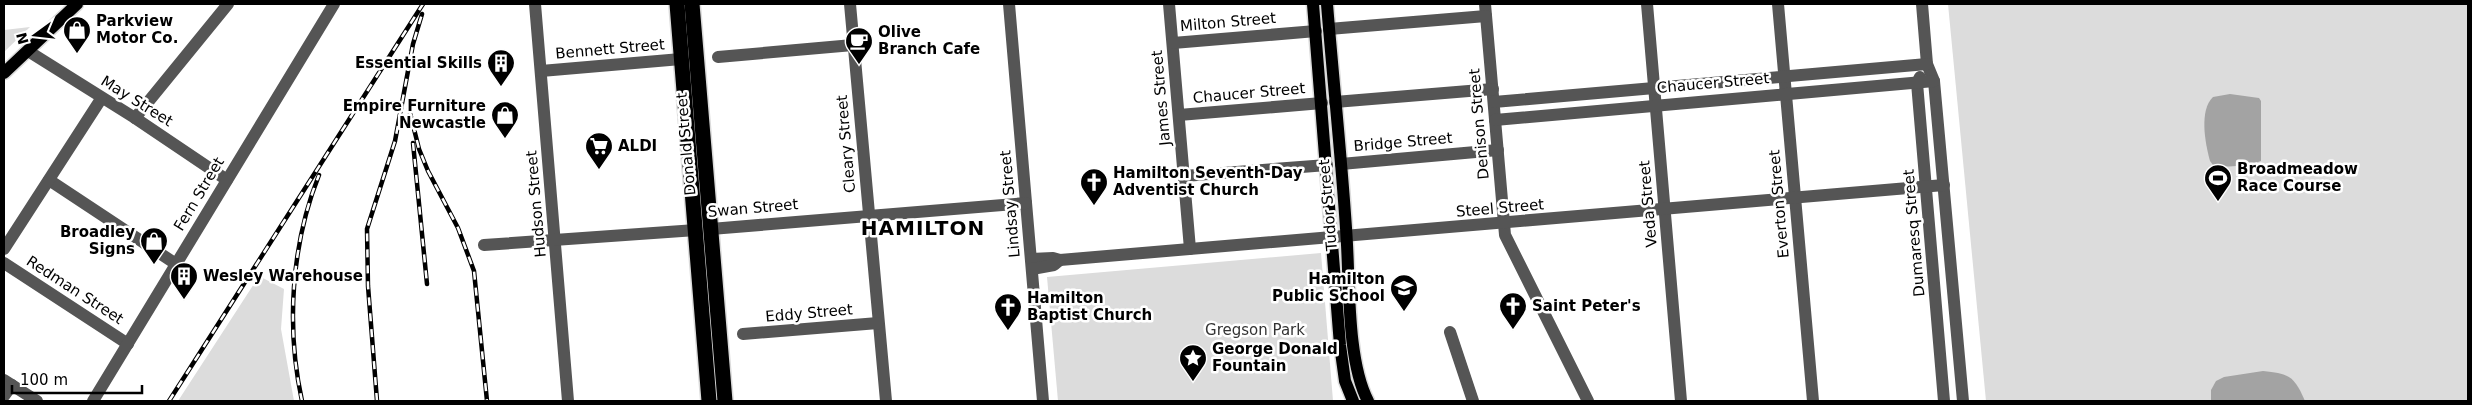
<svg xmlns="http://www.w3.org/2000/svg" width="2472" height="405" font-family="'DejaVu Sans',sans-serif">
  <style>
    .green { fill: #dcdcdc }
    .water { fill: #a3a3a3 }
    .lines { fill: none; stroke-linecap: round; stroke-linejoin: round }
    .major-casing { stroke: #dbdbdb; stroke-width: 15 }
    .highway-casing { stroke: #dbdbdb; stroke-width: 18 }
    .minor { stroke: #555; stroke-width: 12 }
    .major { stroke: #000; stroke-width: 12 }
    .highway { stroke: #000; stroke-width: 15 }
    .rail-casing { stroke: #000; stroke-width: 4.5 }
    .rail { stroke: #fff; stroke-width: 2.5; stroke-dasharray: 8; stroke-linecap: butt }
    .labels { text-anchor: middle; stroke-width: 5; stroke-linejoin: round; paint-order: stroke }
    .poi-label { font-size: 15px; font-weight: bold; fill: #000; stroke: #fff; text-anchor: start }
    .street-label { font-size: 15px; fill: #000; stroke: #fff }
    .park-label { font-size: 15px; fill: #333; stroke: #fff }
    .district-label { font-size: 20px; font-weight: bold; letter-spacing: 1px; fill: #000; stroke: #fff }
  </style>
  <rect width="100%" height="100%" fill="#fff"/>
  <g class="green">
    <polygon points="1948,4 2468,4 2468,401 1986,401"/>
    <polygon points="30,27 4,52 4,30"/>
    <polygon points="1321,253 1333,401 1058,401 1047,277"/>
    <polygon points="259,276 284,289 281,329 294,401 178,401"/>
  </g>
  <g class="water">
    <path d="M2230,94L2259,98L2261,101V161C2247,166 2228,168 2213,165L2210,161C2205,143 2199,110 2213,97Z"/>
    <path d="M2263,371C2290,374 2294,376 2305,401H2211V390L2216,381L2224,377Z"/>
  </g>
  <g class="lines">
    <g class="major-casing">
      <g id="major">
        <polyline points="1313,4 1340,345 1345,381 1353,401"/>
        <path d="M1327,4C1333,79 1341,153 1346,228C1350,277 1346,359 1368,401"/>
        <polyline points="4,73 77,4"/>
      </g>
    </g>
    <g class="highway-casing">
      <g id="highway">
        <polyline points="677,4 709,401"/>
        <polyline points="692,4 725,401"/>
      </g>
    </g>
    <g class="minor">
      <polyline points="535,4 568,401"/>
      <polyline points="850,4 886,401"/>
      <polyline points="1009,4 1043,401"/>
      <polyline points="1169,4 1190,249"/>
      <polyline points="1485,4 1505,235 1588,401"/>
      <polyline points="1647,4 1681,401"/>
      <polyline points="1778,4 1813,401"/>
      <polyline points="1922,4 1927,64 1934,81 1963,401"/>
      <polyline points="1329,29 1486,16"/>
      <polyline points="1173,43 1316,31"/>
      <polyline points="28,51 135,118 227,180"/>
      <polyline points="718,57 853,45"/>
      <polyline points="541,71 681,59"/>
      <polyline points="1920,77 1917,83 1944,401"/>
      <polyline points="1335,102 1493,89"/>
      <polyline points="1494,102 1927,64"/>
      <polyline points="1179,115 1322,103"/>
      <polyline points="135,118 228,4"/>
      <polyline points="1495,120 1934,81"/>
      <polyline points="1341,164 1498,150"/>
      <polyline points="1184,176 1327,165"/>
      <polyline points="49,180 176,264"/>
      <polyline points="711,229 1026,203"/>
      <polyline points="484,245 696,230"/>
      <polyline points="4,249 101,99"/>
      <polyline points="1031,259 1053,258 1060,260 1944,185"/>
      <polyline points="4,263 128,344"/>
      <polyline points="1032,269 1054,265 1060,260"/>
      <polyline points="1450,332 1473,401"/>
      <polyline points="743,334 878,323"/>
      <polyline points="4,380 37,401"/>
      <polyline points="4,396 12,385"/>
      <polyline points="93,401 334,4"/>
    </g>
    <use href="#major" class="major"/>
    <use href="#highway" class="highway"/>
    <g class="rail-casing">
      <g id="rail">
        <polyline points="409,109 419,149 428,171 458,228 474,271 487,401"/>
        <polyline points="413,143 427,284"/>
        <polyline points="169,401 423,4"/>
        <path d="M302,401C286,328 291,245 319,175"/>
        <polyline points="377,401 368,286 367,229 395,141 413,44 422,14"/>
      </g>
    </g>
    <use href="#rail" class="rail"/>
  </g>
  <defs>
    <g id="shop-pin" transform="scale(1.4375)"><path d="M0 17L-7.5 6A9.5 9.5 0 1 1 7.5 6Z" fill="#000" stroke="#fff"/><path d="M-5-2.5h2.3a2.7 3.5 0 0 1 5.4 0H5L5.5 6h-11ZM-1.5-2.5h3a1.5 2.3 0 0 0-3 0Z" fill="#fff"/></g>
    <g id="cafe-pin" transform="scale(1.4375)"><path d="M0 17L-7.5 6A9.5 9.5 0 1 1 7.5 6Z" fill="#000" stroke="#fff"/><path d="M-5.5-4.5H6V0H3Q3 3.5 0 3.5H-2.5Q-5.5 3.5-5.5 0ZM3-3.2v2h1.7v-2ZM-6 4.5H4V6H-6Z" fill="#fff"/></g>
    <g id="building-pin" transform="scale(1.4375)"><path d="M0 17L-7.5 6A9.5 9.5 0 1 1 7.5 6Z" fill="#000" stroke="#fff"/><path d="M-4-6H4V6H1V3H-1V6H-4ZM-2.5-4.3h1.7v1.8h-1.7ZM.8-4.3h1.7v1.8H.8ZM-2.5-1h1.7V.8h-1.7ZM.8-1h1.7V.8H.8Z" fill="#fff"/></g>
    <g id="supermarket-pin" transform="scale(1.4375)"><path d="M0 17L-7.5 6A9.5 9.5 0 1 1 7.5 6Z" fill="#000" stroke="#fff"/><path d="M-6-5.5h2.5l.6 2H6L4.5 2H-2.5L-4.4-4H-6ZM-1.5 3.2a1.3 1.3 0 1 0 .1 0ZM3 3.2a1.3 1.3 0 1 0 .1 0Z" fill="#fff"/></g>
    <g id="stadium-pin" transform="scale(1.4375)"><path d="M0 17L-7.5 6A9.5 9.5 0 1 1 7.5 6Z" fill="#000" stroke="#fff"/><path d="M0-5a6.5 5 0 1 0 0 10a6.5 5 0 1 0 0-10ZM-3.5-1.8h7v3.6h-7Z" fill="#fff"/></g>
    <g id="church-pin" transform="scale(1.4375)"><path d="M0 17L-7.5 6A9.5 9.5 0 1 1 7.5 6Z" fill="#000" stroke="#fff"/><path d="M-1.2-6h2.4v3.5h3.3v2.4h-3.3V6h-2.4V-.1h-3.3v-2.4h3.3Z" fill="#fff"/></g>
    <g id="school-pin" transform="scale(1.4375)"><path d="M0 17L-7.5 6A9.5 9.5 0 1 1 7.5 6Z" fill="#000" stroke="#fff"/><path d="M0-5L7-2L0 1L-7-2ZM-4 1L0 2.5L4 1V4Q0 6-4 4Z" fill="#fff"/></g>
    <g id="sight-pin" transform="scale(1.4375)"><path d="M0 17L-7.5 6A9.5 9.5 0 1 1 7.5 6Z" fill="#000" stroke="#fff"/><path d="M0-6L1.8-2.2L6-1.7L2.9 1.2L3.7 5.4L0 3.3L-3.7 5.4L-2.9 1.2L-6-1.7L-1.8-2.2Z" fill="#fff"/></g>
  </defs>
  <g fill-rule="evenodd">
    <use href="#shop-pin" x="77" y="30"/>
    <use href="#cafe-pin" x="859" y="41"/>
    <use href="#building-pin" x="501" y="63"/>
    <use href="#shop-pin" x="505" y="115"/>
    <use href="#supermarket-pin" x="599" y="146"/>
    <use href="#stadium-pin" x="2218" y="178"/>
    <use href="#church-pin" x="1094" y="182"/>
    <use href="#shop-pin" x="154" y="241"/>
    <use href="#building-pin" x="184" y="276"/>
    <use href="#school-pin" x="1404" y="288"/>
    <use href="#church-pin" x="1513" y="306"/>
    <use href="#church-pin" x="1008" y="307"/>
    <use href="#sight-pin" x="1193" y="358"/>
  </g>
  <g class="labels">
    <g class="poi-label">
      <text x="96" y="26">Parkview<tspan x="96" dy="17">Motor Co.</tspan></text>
      <text x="878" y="37">Olive<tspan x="878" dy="17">Branch Cafe</tspan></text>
      <text x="482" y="68" text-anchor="end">Essential Skills</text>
      <text x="486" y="111" text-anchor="end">Empire Furniture<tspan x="486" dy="17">Newcastle</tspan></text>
      <text x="618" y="151">ALDI</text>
      <text x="2237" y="174">Broadmeadow<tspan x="2237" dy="17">Race Course</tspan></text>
      <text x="1113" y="178">Hamilton Seventh-Day<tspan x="1113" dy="17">Adventist Church</tspan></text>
      <text x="135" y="237" text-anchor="end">Broadley<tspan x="135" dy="17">Signs</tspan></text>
      <text x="203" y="281">Wesley Warehouse</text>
      <text x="1385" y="284" text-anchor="end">Hamilton<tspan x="1385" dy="17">Public School</tspan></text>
      <text x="1027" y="303">Hamilton<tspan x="1027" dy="17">Baptist Church</tspan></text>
      <text x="1532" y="311">Saint Peter's</text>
      <text x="1212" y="354">George Donald<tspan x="1212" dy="17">Fountain</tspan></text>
    </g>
    <g class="street-label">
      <text transform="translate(1228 22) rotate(-5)" y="5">Milton Street</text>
      <text transform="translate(610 49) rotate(-5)" y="5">Bennett Street</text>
      <text transform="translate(1713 83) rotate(-5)" y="5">Chaucer Street</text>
      <text transform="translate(1249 93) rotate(-5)" y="5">Chaucer Street</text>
      <text transform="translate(1161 98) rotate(-95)" y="5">James Street</text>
      <text transform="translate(137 101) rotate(32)" y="5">May Street</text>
      <text transform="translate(1479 124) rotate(-95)" y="5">Denison Street</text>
      <text transform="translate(1403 142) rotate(-5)" y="5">Bridge Street</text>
      <text transform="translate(686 144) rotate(-95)" y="5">Donald Street</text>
      <text transform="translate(846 144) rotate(-95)" y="5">Cleary Street</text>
      <text transform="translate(199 194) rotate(-59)" y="5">Fern Street</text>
      <text transform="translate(536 204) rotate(-95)" y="5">Hudson Street</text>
      <text transform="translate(1010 204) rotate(-95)" y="5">Lindsay Street</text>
      <text transform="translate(1648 204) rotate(-95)" y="5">Veda Street</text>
      <text transform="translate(1779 204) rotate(-95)" y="5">Everton Street</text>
      <text transform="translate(1328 205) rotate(-95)" y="5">Tudor Street</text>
      <text transform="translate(753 208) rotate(-5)" y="5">Swan Street</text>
      <text transform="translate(1500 208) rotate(-5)" y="5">Steel Street</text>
      <text transform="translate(1914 233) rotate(-95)" y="5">Dumaresq Street</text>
      <text transform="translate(75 290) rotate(33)" y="5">Redman Street</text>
      <text transform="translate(809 313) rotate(-5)" y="5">Eddy Street</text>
    </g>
    <g class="park-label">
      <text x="1255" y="335">Gregson Park</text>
    </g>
    <g class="district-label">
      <text x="923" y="235">HAMILTON</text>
    </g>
  </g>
  <rect width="2472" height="405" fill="none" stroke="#000000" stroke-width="10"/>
  <g transform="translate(35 35) rotate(255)" stroke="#ffffff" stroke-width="4" paint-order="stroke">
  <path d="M0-4L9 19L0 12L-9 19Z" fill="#000000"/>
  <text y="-8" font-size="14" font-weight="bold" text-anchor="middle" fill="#000000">N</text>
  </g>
  <path d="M12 385v8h130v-8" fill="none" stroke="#000000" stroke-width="2.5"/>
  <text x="20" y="385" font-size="15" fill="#000000" stroke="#ffffff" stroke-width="4" paint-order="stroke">100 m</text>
</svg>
